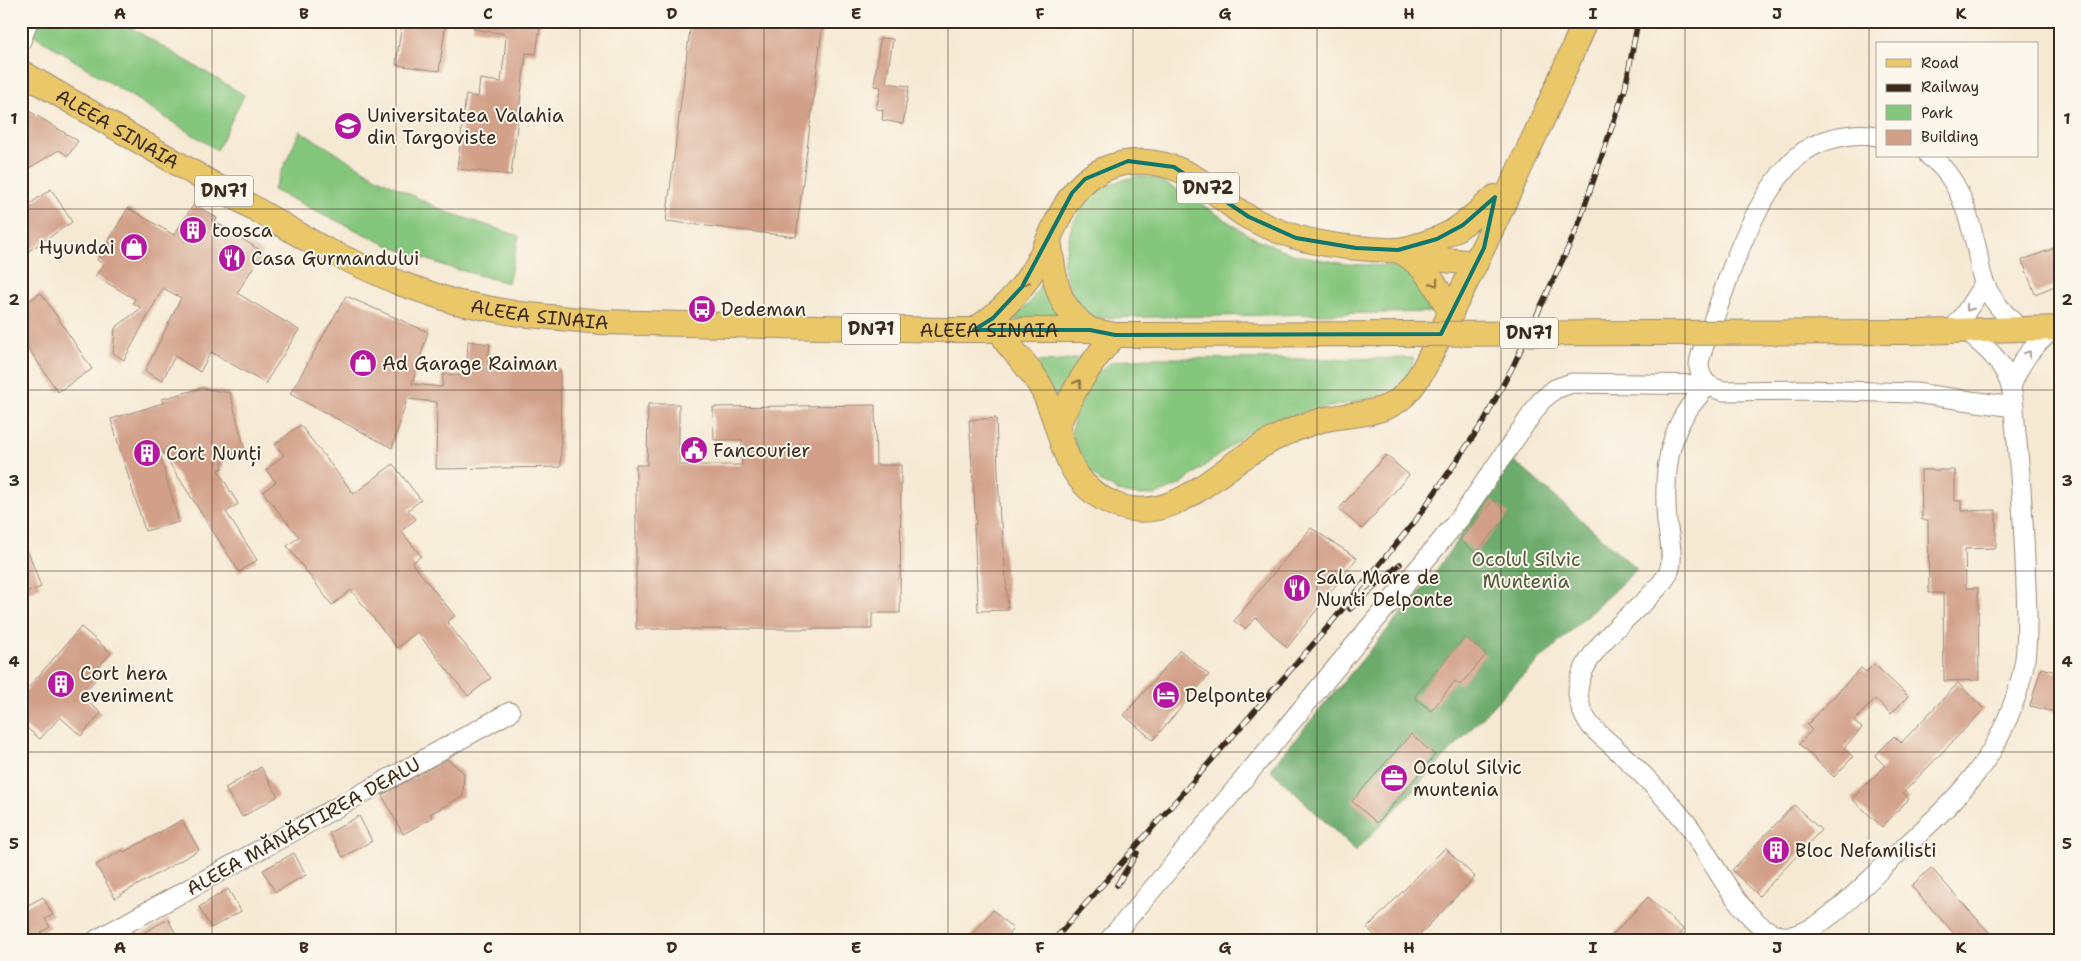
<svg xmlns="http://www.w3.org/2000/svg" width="2081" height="961" font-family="'Shantell Sans',sans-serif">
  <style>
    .green { fill: #85c67d; stroke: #60784e }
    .forest { fill: #6cab6c; stroke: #546a45 }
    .building { fill: #d2a089 }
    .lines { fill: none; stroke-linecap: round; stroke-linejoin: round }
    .minor-casing { stroke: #988a79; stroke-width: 21 }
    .major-casing { stroke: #988a79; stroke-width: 26 }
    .minor { stroke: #fff; stroke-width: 19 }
    .major { stroke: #eac769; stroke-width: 24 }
    .rail-casing { stroke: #3b2a1e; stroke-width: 5.5 }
    .rail { stroke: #fbf7ec; stroke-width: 4; stroke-dasharray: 11; stroke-linecap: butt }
    .major-bridge-casing { stroke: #988a79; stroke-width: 26; stroke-linecap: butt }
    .major-bridge { stroke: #eac769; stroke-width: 24 }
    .oneway { stroke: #8a7140 }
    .oneway2 { stroke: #a79f9a }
    .marked { fill: none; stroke: #0f766e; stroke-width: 4; stroke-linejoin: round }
    .grid { fill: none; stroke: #3b2a1e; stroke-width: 1; stroke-opacity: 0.55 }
    .labels { text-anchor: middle; stroke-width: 4; stroke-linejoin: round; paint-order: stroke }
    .shield { fill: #fbf7ec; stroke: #75685c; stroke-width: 1 }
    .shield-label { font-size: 18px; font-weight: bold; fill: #3b2a1e }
    .poi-label { font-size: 19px; fill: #3b2a1e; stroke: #fbf7ec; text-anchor: start }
    .street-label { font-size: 19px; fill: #3b2a1e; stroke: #fbf7ec }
    .park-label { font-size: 19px; fill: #51593a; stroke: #fbf7ec }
    .neatline { fill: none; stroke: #3b2a1e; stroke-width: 2 }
    .grid-label { font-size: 16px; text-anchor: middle; font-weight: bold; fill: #3b2a1e }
  </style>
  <rect width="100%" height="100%" fill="#fbf7ec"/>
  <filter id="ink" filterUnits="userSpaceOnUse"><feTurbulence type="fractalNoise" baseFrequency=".02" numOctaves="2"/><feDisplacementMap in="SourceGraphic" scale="10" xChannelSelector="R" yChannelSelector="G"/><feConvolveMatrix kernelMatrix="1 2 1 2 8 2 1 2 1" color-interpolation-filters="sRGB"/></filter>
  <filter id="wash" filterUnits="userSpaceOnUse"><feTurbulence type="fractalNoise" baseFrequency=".0096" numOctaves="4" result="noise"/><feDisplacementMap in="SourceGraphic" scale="20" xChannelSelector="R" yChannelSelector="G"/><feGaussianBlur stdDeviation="1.12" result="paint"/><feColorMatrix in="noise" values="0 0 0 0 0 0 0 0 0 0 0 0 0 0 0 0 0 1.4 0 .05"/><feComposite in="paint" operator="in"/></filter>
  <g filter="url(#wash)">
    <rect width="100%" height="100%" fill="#f6e9d4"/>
    <g class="green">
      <polygon points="39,21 120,21 244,95 217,150 34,35"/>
      <polygon points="300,131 376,177 444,211 519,236 508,283 448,267 389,246 273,190"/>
      <polygon points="1137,176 1155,178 1186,194 1250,236 1292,254 1346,264 1412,267 1436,294 1437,312 1098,318 1081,312 1072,301 1063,264 1072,225 1081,209 1094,194 1113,183"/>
      <polygon points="1045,276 1062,317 1011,320 1031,301"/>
      <polygon points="1085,357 1057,406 1033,362 1062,361"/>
      <polygon points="1151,358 1305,359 1414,358 1412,367 1396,388 1374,398 1315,410 1272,422 1246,434 1181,484 1156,495 1138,495 1120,492 1101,482 1081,462 1071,432 1078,403 1095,375 1111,362 1128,359"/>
    </g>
    <polygon class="forest" points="1512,459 1637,569 1508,690 1356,851 1270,769 1432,577"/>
    <g id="blocks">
      <g class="building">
        <polygon points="402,21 446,21 439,71 396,65"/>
        <polygon points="474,21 541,21 536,54 526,53 511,175 457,169 466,95 478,97 480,79 501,82 505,50 506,34 473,29"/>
        <polygon points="691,21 823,21 796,237 666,221"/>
        <polygon points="880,38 893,39 886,83 909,86 903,124 882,120 883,110 876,109 881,87 874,86"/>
        <polygon points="21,106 78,141 68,156 59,150 21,173"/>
        <polygon points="51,189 72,222 21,256 21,210"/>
        <polygon points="194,204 217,218 215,222 263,252 237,293 299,330 266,382 268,385 211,352 200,372 175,356 162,381 145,371 181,298 163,288 124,360 113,353 115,328 141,308 133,303 135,299 95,276 104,265 97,260 128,208 174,235"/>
        <polygon points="2060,246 2060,284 2035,294 2022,260"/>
        <polygon points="41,293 92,369 58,392 21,337 21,306"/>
        <polygon points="346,296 428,332 412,384 442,387 443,374 466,376 468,341 490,344 487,369 560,369 561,467 436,469 437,402 407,399 392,448 290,394"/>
        <polygon points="202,388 230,393 245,450 222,462 223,468 218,470 238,504 226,512 257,560 239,572 156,442 179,522 145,531 111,419 163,403 162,399"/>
        <polygon points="648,404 679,404 679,465 742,465 742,440 714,440 713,407 875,405 876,465 901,465 900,613 872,613 872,629 636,629 636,465 647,465"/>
        <polygon points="996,418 1000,523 1002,523 1008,610 978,611 974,524 976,524 969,420"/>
        <polygon points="300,425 354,494 393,464 421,500 408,510 416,519 401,531 421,556 412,563 455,616 447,622 491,678 468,696 417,632 397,648 351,590 332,605 287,546 299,537 263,492 276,482 266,470 284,455 275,444"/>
        <polygon points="1386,455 1409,475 1362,529 1339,509"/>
        <polygon points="1921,470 1955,470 1955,501 1961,501 1961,511 1996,510 1996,548 1965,549 1966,588 1978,588 1979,680 1944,681 1943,593 1929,593 1928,520 1922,520"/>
        <polygon points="1493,500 1509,514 1476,553 1460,540"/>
        <polygon points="1311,528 1357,558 1287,648 1256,618 1245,629 1234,621"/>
        <polygon points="23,537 41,587 21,595 21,538"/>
        <polygon points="81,627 111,653 96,670 101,673 81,696 101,713 81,736 60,717 40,739 21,723 21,696"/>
        <polygon points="1465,637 1486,655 1460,685 1455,681 1431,711 1414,697"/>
        <polygon points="1180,650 1209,675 1153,740 1124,715"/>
        <polygon points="1874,664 1908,696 1891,714 1875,699 1854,721 1862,728 1844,748 1853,757 1834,777 1799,744 1812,730 1807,725 1861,668 1866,672"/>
        <polygon points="2041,668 2060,673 2060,713 2030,706"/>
        <polygon points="1958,683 1984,709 1903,793 1909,799 1882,827 1852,799 1885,766 1875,756 1894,736 1901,743"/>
        <polygon points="1411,734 1435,755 1377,823 1352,801"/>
        <polygon points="447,759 464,773 463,796 430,814 432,818 403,834 382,795"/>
        <polygon points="261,767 278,796 242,817 225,788"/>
        <polygon points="1794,805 1821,830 1759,896 1732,870"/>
        <polygon points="359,816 372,841 343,857 329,833"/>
        <polygon points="182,820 199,850 115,898 96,865 123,850 124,852"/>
        <polygon points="1445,848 1475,877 1415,940 1380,940 1367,928"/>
        <polygon points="294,853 306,875 275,892 263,870"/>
        <polygon points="1931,868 1996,940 1960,940 1911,886"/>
        <polygon points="228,889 241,911 211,928 199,907"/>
        <polygon points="43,897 53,915 45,919 50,927 41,932 45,940 26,940 21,931 21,909"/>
        <polygon points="1648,897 1684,930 1675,940 1608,940"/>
        <polygon points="993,910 1013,929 1003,940 967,940"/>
        <polygon points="168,919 179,940 131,940"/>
      </g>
    </g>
  </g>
  <g filter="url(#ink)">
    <use href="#blocks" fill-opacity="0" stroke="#988a79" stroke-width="1"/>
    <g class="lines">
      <g class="minor-casing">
        <g id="minor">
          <polyline points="21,41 28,21"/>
          <path d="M1877,136C1852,131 1818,139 1798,156C1758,192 1733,262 1716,313C1712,324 1698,358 1699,367C1702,383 1710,388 1724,391L1806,390L1915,393L2013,407"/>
          <path d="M1929,156C1959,176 1969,217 1977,250C1979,261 1980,274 1985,284C1992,302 2007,316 2020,329"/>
          <polyline points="1951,331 1964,315 1984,284"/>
          <path d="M1708,385C1700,394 1692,403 1686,412C1665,445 1664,485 1667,522C1669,537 1674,557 1669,571C1665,582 1654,591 1647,599C1623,622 1577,658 1578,694C1579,706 1583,716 1591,726C1598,734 1609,742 1617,750C1641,772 1664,796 1685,821C1709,850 1748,942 1790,936C1819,933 1859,890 1880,870C1922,830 1971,791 1998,739C2010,715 2021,686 2025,659C2029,626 2026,593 2025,560C2023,517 2021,475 2016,433C2014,418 2015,398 2010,384C2003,361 1984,346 1966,331"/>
          <path d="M2011,386C2023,357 2031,348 2054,328"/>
          <polyline points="96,940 510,712"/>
          <polyline points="1109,940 1141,903 1460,518 1541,401 1555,389 1572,383 1708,385"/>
        </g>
      </g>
      <g class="major-casing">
        <g id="major">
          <path id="s1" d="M21,72L322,248L399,283L455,302L519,314L601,322L945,330H1090L1115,335H1141"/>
          <path d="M1049,240C1055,280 1055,306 1090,330"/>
          <path d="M1398,250C1425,264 1438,287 1451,314"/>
          <polyline points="1412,257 1476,263"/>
          <path d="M974,330C999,314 1019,294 1034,268C1056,232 1063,185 1107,168C1137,156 1170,162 1197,179C1215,190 1229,206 1248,217C1286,238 1328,247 1371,249C1379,249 1389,251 1397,250C1409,249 1426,243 1437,239C1460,230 1477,213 1495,197"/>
          <polyline points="1916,332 2060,328"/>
          <path d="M1006,342C1019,357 1034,373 1043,391C1066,435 1060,483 1116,505C1169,525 1210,478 1250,453C1273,438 1296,427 1322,420C1347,414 1377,416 1399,400C1421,383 1435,345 1447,320C1476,264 1502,208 1528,150C1548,108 1567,65 1585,21"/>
          <path d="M1057,427C1073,391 1088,365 1115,335"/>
        </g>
      </g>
      <use href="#minor" class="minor"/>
      <use href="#major" class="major"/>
      <g class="rail-casing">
        <g id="rail">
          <polyline points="1350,609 1400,564"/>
          <polyline points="1117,885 1137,853"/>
          <polyline points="1054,940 1322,634 1416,520 1484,421 1514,364 1576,231 1625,89 1638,21"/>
        </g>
      </g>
      <use href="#rail" class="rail"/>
      <g class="major-bridge-casing">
        <polyline id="major-bridge" points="1141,335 1916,332"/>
      </g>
      <use href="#major-bridge" class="major-bridge"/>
    </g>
    <defs><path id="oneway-chevron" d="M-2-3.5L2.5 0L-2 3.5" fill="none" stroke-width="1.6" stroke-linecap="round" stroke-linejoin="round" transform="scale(1.25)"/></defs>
    <g class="oneway">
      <use href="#oneway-chevron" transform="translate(1025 282) rotate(124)"/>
      <use href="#oneway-chevron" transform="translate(1435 283) rotate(57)"/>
      <use href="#oneway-chevron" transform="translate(1078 383) rotate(-60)"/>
    </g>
    <g class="oneway2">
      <use href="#oneway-chevron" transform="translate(1969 308) rotate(125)"/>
      <use href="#oneway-chevron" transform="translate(2028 354) rotate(-53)"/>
    </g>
  </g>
  <path class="marked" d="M1128,161L1174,167L1249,217L1296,238L1356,248L1398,250L1437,239L1463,225L1495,197L1484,248L1441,334L1115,335L1090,330H974L993,318L1022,287L1072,193L1085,179Z"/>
  <path class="grid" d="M212,21V940M396,21V940M580,21V940M764,21V940M948,21V940M1133,21V940M1317,21V940M1501,21V940M1685,21V940M1869,21V940M21,209H2060M21,390H2060M21,571H2060M21,752H2060"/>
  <defs>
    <g id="university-disc" transform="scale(1.4375)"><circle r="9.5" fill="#b5179e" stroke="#fbf7ec"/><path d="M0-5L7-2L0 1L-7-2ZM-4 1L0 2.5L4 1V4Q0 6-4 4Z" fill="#fff"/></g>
    <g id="building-disc" transform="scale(1.4375)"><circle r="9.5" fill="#b5179e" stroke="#fbf7ec"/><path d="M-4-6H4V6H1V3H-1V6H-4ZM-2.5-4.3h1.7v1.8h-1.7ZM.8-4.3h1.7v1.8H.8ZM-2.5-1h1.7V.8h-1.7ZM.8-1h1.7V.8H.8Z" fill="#fff"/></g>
    <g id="shop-disc" transform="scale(1.4375)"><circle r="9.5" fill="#b5179e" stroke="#fbf7ec"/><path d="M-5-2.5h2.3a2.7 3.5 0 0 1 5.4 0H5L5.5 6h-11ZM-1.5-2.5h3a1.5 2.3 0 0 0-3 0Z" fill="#fff"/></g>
    <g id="restaurant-disc" transform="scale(1.4375)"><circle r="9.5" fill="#b5179e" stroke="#fbf7ec"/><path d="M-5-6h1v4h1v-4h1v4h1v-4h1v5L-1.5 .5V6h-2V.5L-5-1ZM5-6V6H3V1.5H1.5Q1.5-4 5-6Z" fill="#fff"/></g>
    <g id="bus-disc" transform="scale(1.4375)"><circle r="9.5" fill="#b5179e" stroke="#fbf7ec"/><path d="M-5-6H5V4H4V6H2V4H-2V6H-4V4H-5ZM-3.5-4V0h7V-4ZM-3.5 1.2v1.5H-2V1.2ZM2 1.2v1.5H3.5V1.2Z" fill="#fff"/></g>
    <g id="civic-disc" transform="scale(1.4375)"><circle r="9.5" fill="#b5179e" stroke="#fbf7ec"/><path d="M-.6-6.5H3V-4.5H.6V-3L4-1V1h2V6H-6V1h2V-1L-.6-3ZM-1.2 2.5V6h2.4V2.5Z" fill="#fff"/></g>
    <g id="hotel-disc" transform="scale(1.4375)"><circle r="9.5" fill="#b5179e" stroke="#fbf7ec"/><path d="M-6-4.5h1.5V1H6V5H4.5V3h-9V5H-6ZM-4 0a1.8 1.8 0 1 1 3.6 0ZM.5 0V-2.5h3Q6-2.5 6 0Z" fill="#fff"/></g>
    <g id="office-disc" transform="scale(1.4375)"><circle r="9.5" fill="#b5179e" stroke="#fbf7ec"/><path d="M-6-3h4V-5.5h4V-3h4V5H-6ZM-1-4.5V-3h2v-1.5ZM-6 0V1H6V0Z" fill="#fff"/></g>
  </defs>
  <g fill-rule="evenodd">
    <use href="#university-disc" x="348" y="126"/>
    <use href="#building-disc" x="193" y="230"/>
    <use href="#shop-disc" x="134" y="247"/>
    <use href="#restaurant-disc" x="232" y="258"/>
    <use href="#bus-disc" x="702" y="309"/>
    <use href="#shop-disc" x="363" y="363"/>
    <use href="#civic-disc" x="694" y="450"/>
    <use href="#building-disc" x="147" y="453"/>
    <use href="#restaurant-disc" x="1297" y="588"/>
    <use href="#building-disc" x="61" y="684"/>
    <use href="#hotel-disc" x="1166" y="695"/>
    <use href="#office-disc" x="1394" y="778"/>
    <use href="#building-disc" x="1776" y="850"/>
  </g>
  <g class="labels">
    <g class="shield">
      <rect x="1177" y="172.5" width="62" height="31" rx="4"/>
      <rect x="195" y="175.5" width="58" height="31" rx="4"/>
      <rect x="842" y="313.5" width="58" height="31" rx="4"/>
      <rect x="1500" y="317.5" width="58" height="31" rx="4"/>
    </g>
    <g class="shield-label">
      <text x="1208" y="194">DN72</text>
      <text x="224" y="197">DN71</text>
      <text x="871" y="335">DN71</text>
      <text x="1529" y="339">DN71</text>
    </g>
    <g class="poi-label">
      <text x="367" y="122">Universitatea Valahia<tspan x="367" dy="22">din Targoviste</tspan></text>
      <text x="212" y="237">toosca</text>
      <text x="115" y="254" text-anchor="end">Hyundai</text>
      <text x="251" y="265">Casa Gurmandului</text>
      <text x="721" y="316">Dedeman</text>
      <text x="382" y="370">Ad Garage Raiman</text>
      <text x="713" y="457">Fancourier</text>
      <text x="166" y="460">Cort Nunți</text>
      <text x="1316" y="584">Sala Mare de<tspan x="1316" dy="22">Nunti Delponte</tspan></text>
      <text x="80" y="680">Cort hera<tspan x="80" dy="22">eveniment</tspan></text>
      <text x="1185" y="702">Delponte</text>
      <text x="1413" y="774">Ocolul Silvic<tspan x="1413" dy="22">muntenia</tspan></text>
      <text x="1795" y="857">Bloc Nefamilisti</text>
    </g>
    <g class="street-label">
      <text dy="7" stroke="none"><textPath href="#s1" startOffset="112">ALEEA SINAIA</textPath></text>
      <text dy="7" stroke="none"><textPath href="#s1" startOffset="578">ALEEA SINAIA</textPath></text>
      <text dy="7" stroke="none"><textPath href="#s1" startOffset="1028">ALEEA SINAIA</textPath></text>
      <text transform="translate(303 826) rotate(-29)" y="7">ALEEA MĂNĂSTIREA DEALU</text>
    </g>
    <g class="park-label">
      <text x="1526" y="566">Ocolul Silvic<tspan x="1526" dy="22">Muntenia</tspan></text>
    </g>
  </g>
  <rect width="2081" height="961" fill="none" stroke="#fbf7ec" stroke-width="55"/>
  <rect x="1876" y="42" width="162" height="115" fill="#fbf7ec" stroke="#aea59a"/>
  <rect x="1886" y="59" width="25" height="8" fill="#eac769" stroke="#aea59a"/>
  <text x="1921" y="68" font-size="15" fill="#3b2a1e">Road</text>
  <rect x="1886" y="84" width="25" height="8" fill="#3b2a1e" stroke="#aea59a"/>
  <text x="1921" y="92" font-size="15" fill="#3b2a1e">Railway</text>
  <rect x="1886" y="105" width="25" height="15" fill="#85c67d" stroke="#aea59a"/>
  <text x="1921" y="118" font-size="15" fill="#3b2a1e">Park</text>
  <rect x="1886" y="130" width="25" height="15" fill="#d2a089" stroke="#aea59a"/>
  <text x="1921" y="142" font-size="15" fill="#3b2a1e">Building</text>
  <rect x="28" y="28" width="2026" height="906" class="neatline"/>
  <g class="grid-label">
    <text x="120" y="19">A</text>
    <text x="304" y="19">B</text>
    <text x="488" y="19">C</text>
    <text x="672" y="19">D</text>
    <text x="856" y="19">E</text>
    <text x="1040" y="19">F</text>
    <text x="1225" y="19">G</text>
    <text x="1409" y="19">H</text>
    <text x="1593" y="19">I</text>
    <text x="1777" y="19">J</text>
    <text x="1961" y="19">K</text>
    <text x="14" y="124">1</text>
    <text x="2067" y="124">1</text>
    <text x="14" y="305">2</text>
    <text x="2067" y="305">2</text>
    <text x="14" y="486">3</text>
    <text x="2067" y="486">3</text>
    <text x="14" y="667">4</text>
    <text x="2067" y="667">4</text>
    <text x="14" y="849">5</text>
    <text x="2067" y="849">5</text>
    <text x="120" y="953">A</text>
    <text x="304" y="953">B</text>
    <text x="488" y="953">C</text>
    <text x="672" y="953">D</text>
    <text x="856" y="953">E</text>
    <text x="1040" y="953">F</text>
    <text x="1225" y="953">G</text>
    <text x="1409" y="953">H</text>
    <text x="1593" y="953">I</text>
    <text x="1777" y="953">J</text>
    <text x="1961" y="953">K</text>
  </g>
</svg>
